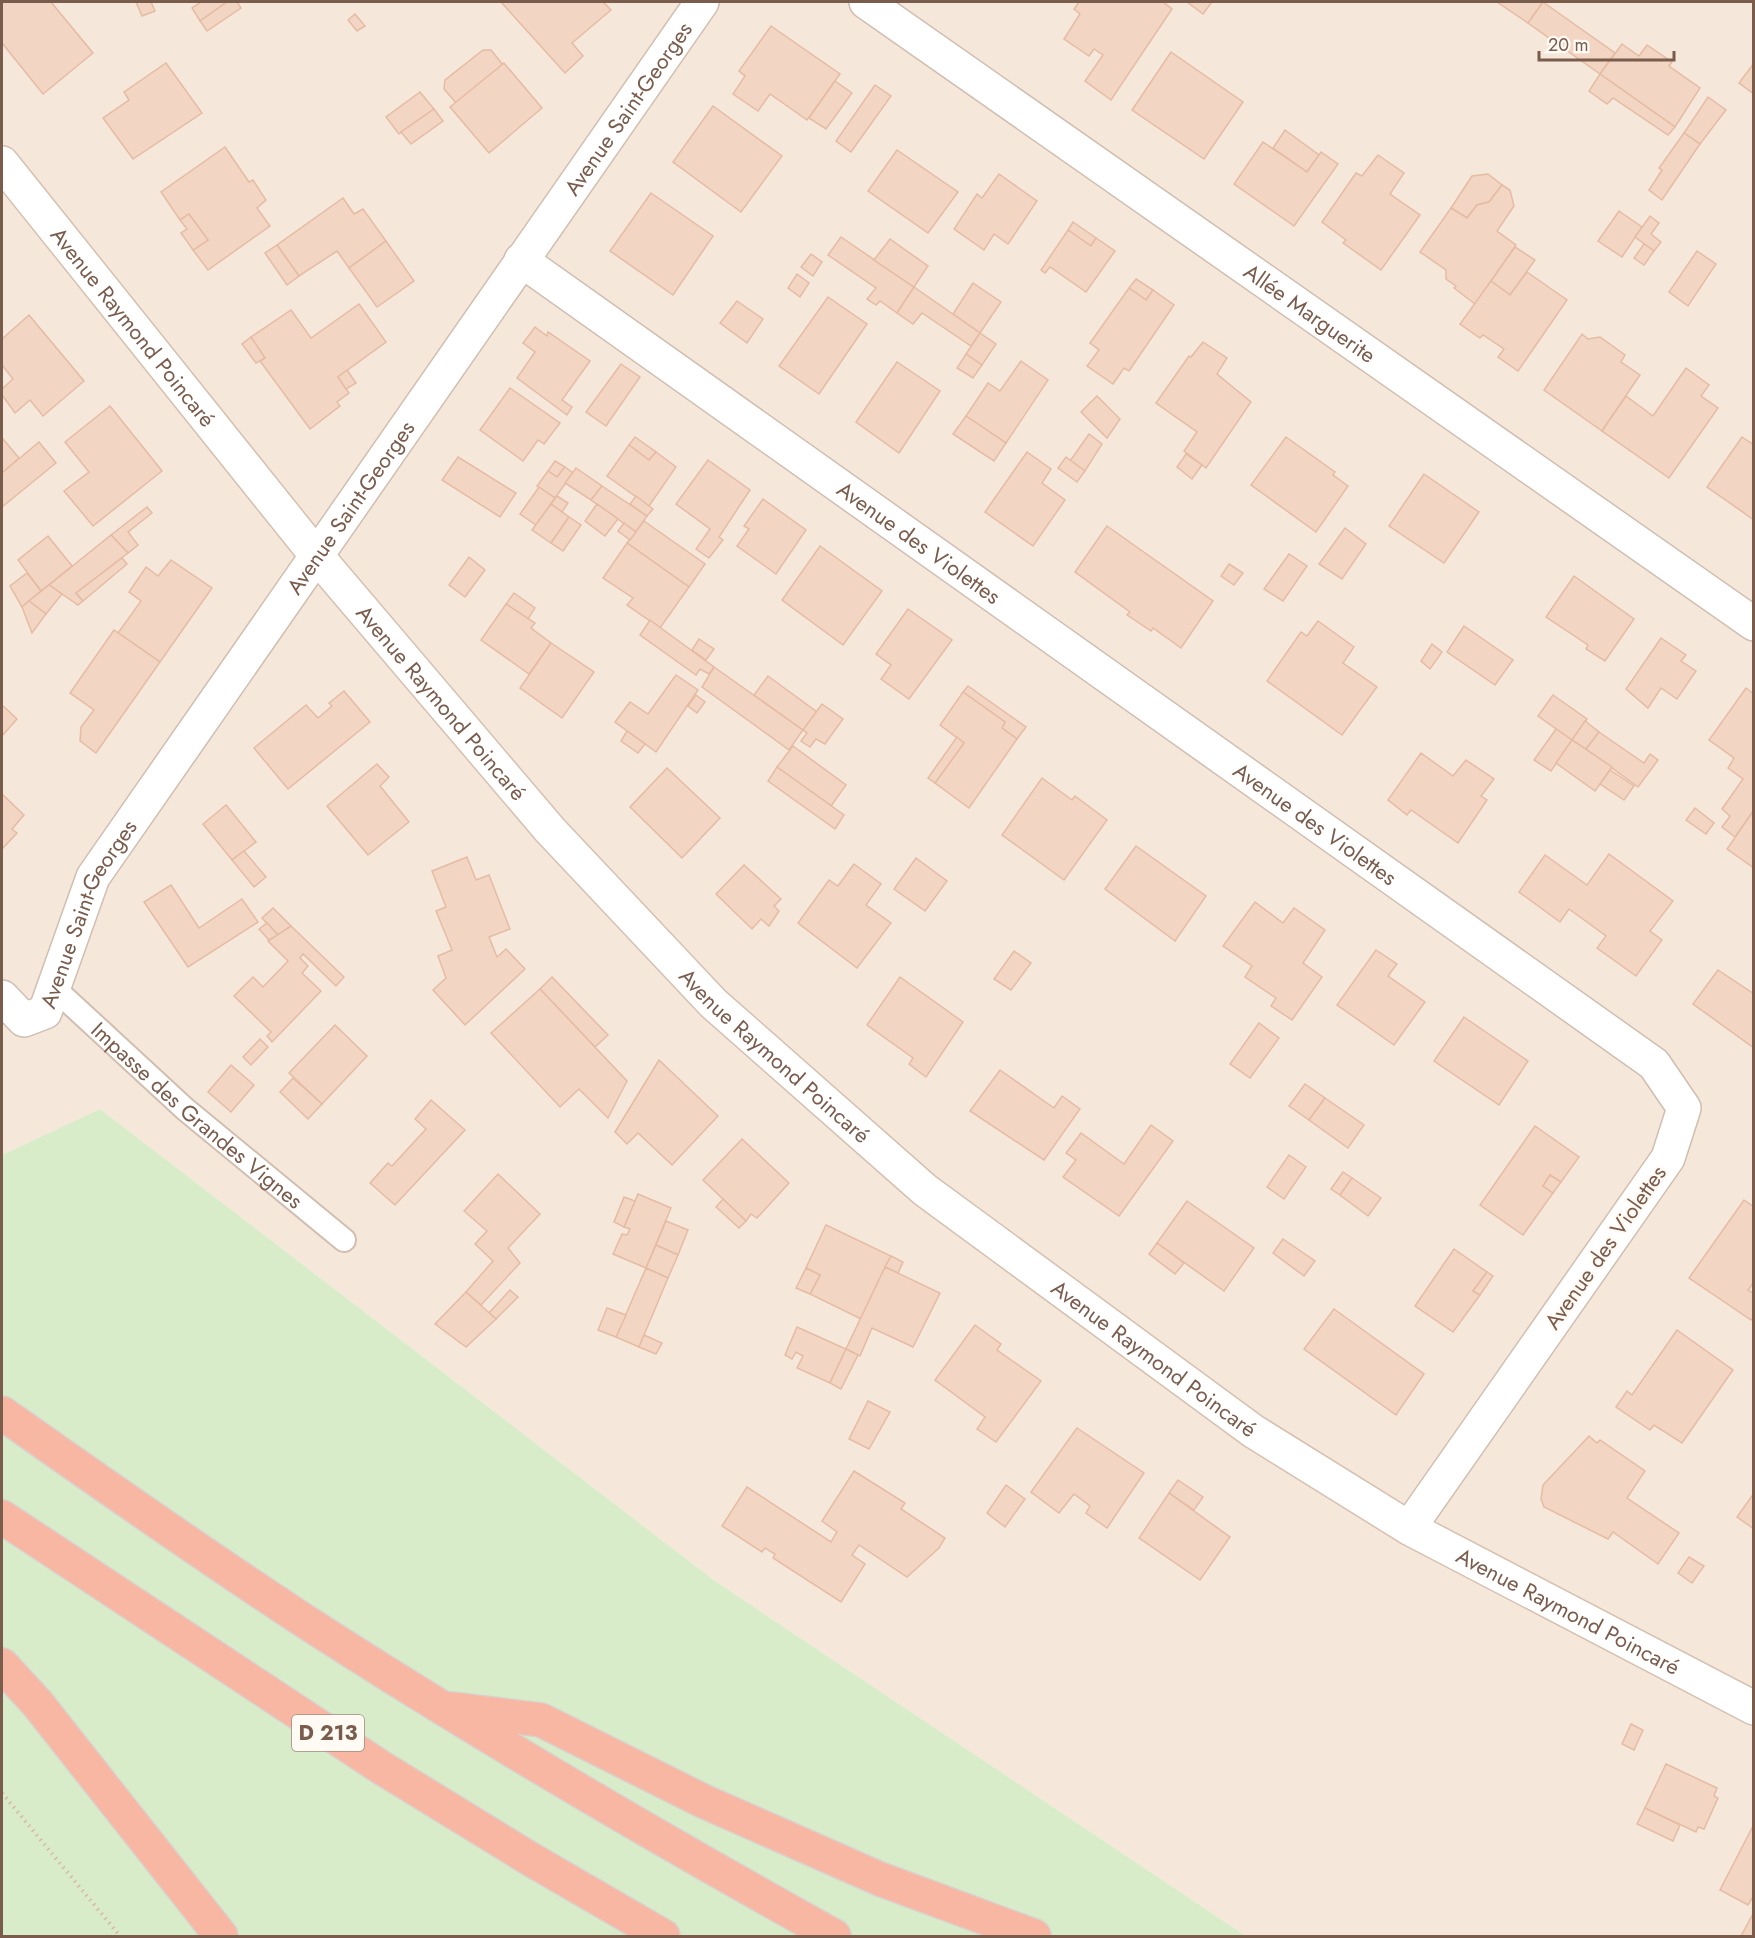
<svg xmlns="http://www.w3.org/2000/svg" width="1755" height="1938" font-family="Jost,sans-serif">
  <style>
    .residential { fill: #f5e8da }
    .green { fill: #d8ecc9 }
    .building { fill: #f3d5c3; stroke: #e6bba3; stroke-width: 1.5 }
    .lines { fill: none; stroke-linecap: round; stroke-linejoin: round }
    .lane-casing { stroke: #d1beb0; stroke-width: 26 }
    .street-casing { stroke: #d1beb0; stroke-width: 36 }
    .secondary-casing { stroke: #d6c0b0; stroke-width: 36 }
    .highway-casing { stroke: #dad1cd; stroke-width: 36 }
    .path { stroke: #d9b8a5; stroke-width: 4; stroke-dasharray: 1.5 4.5; stroke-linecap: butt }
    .lane { stroke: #fff; stroke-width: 22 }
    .street { stroke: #fff; stroke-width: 33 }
    .secondary { stroke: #fff; stroke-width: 33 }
    .highway { stroke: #f7b7a3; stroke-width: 33 }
    .labels { text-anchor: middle; stroke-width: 4.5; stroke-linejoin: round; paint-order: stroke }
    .shield { fill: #fffaf3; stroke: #a28b7f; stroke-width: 1.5 }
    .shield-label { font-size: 21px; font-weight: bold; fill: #7a5c4d }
    .street-label { font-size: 22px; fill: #7a5c4d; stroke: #fffaf3 }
  </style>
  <rect width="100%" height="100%" fill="#fdf6ec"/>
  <polygon class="residential" points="2,2 1753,2 1753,1936 1246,1936 715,1581 100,1109 2,1155"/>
  <polygon class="green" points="100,1109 715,1581 1246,1936 2,1936 2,1155"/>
  <g class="building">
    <polygon points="2,2 51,2 93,53 43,94 2,43"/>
    <polygon points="136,2 151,2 155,11 142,16"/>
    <polygon points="201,2 227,2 200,21 192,8"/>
    <polygon points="227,2 237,2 241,8 207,31 200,21"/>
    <polygon points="501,2 603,2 611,10 572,43 583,56 565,73"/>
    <polygon points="1079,2 1163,2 1172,9 1111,100 1085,81 1103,55 1094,49 1089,56 1064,39 1080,14 1074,9"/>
    <polygon points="1187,2 1212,2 1203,14"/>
    <polygon points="1497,2 1543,2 1528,23"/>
    <polygon points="1543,2 1615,53 1600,74 1528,23"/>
    <polygon points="355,14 365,26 357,31 348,20"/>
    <polygon points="771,26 840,74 807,120 770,94 758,111 733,94 745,76 739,71"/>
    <polygon points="1622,44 1639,56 1647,45 1672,62 1669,66 1700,88 1675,127 1600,74"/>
    <polygon points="483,50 491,50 503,65 456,103 444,89 445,80"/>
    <polygon points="1171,52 1243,102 1204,159 1132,110"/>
    <polygon points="166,63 202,113 133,159 103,118 129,100 124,92"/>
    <polygon points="504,63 542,108 489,153 450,107"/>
    <polygon points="1754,63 1754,94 1739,83"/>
    <polygon points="1600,74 1675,127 1668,135 1613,98 1607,104 1589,91"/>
    <polygon points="835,81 852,93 826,129 809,118"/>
    <polygon points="875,85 891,96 851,152 836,141"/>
    <polygon points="420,92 434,109 399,134 386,117"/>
    <polygon points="1708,97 1726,110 1700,144 1684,133"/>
    <polygon points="713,106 782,156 741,212 673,162"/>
    <polygon points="434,109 443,121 411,144 401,132"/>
    <polygon points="1285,130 1319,155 1307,172 1273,148"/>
    <polygon points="1684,133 1700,144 1662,200 1649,190 1662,170 1659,168"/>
    <polygon points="1263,142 1307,172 1321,152 1338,164 1294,226 1234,184"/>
    <polygon points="225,147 249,182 253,180 266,200 257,208 270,226 208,270 193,250 208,240 189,214 180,220 161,192"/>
    <polygon points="897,150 958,192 928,233 868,191"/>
    <polygon points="1378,155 1404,173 1390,194 1420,215 1381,270 1343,243 1346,240 1322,222 1356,173 1362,176"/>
    <polygon points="999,174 1037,201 1008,244 994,234 984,250 954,229 977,194 982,198"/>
    <polygon points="1488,174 1502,185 1489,202 1477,205 1467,218 1451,208 1472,176"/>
    <polygon points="1502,185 1510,190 1514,206 1497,231 1516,245 1475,304 1454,288 1456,286 1446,279 1446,270 1420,252 1451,208 1467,218 1477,205 1489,202"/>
    <polygon points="651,193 713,236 673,295 610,251"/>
    <polygon points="343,198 354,214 363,209 386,241 349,268 337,251 299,276 277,245"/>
    <polygon points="1619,211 1642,227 1622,257 1598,241"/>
    <polygon points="189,214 208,240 193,250 181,233 187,229 180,220"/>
    <polygon points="1650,216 1659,223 1651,234 1661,242 1654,251 1635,237"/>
    <polygon points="1073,222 1096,238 1091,246 1068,230"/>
    <polygon points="1068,230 1091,246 1096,238 1115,251 1086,292 1050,267 1045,273 1041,270"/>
    <polygon points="841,237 914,287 897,313 880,301 876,305 867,299 876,288 828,255"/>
    <polygon points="890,239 928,266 914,287 874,260"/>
    <polygon points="386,241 414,281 377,307 349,268"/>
    <polygon points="1644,244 1654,251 1644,265 1634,258"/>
    <polygon points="277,245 299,276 287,285 265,253"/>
    <polygon points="1515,247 1535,260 1510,295 1491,281"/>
    <polygon points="1697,251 1716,264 1688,306 1669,292"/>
    <polygon points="811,254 822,262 813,276 801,267"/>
    <polygon points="1527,272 1567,300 1518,371 1498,357 1504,349 1483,335 1480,338 1460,324 1491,281 1510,295"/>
    <polygon points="797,274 809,283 800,297 788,288"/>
    <polygon points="1136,279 1153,290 1146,300 1129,288"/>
    <polygon points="973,283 1001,302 980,333 953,314"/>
    <polygon points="914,287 980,333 971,346 922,313 913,324 897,313"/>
    <polygon points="1129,288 1146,300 1153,290 1174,305 1129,371 1124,368 1113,384 1087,366 1099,350 1090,343"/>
    <polygon points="828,297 867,324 819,394 779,366"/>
    <polygon points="737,301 763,319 747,343 720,323"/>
    <polygon points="359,304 386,342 338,377 349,393 337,402 340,406 310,429 260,361 265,358 251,337 291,310 311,338"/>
    <polygon points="29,315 84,381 43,416 30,400 15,413 2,395 2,389 13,379 2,365 2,339"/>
    <polygon points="535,327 547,336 548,332 590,361 562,400 572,407 567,415 517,378 535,352 523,343"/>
    <polygon points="980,333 996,344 982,365 966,354"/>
    <polygon points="1582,334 1588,339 1600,337 1625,355 1621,362 1640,375 1602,431 1544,390"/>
    <polygon points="251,337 265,358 256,363 242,344"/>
    <polygon points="1203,342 1227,358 1217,374 1251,402 1206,468 1184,451 1197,432 1156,403 1189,356 1191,357"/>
    <polygon points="966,354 982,365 973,378 957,368"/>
    <polygon points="1021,361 1048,380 1006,443 966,416 988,383 1000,391"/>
    <polygon points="897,362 940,391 899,453 856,422"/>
    <polygon points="621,364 640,377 606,426 586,412"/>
    <polygon points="1686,368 1709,385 1701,396 1718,408 1669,478 1602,431 1626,396 1653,416"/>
    <polygon points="347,370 356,383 346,389 338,377"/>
    <polygon points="510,388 560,423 544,444 538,440 523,461 480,430"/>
    <polygon points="1097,396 1120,419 1107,438 1081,412"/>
    <polygon points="110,406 162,471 93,526 64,491 89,472 65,442"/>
    <polygon points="966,416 1006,443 994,461 953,434"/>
    <polygon points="1089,434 1102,444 1085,471 1070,461"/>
    <polygon points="635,437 656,452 649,460 629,445"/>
    <polygon points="1286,437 1335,472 1333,475 1348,486 1316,532 1251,485"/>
    <polygon points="1742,437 1754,445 1754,520 1707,487"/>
    <polygon points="3,439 19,458 2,473 2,440"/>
    <polygon points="39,442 56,463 2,507 2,473"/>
    <polygon points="629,445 649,460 656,452 676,467 649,506 607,476"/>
    <polygon points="1027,452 1051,469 1042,483 1065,500 1033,546 985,512"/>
    <polygon points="1186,454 1202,465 1192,479 1177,467"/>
    <polygon points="458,457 516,493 500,517 442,480"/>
    <polygon points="1066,457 1085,471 1077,482 1058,468"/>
    <polygon points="708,460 750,490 719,537 723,540 709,558 696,549 710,529 676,504"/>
    <polygon points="555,461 565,467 557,477 548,471"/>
    <polygon points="565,467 573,473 555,498 537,486 548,471 557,477"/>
    <polygon points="576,468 602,486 591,500 565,483"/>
    <polygon points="1424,474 1479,512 1444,563 1389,526"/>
    <polygon points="602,486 647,516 636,532 591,500"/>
    <polygon points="539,487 555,498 536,525 520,514"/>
    <polygon points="557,496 568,503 562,512 551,504"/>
    <polygon points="636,496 653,509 647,516 630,504"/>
    <polygon points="763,499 806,530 776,574 737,546 749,529 744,526"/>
    <polygon points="551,504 569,517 551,543 532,530"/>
    <polygon points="597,504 618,519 605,536 585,521"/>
    <polygon points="147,507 152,513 128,532 138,545 128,553 111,535"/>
    <polygon points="569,517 581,525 563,551 551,543"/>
    <polygon points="644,521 705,564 689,587 627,543"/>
    <polygon points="624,523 636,532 630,540 618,531"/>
    <polygon points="1107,526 1213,601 1181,648 1153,628 1151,631 1127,615 1130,612 1075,572"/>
    <polygon points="1345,528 1366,544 1342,579 1319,564"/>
    <polygon points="111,535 128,553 76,593 83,601 78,605 49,585"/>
    <polygon points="48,536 72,566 41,591 18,560"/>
    <polygon points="627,543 689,587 660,628 627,605 633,598 603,578"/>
    <polygon points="820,546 882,591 843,645 782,600"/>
    <polygon points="1289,554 1307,566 1283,601 1264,589"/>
    <polygon points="469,557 485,570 465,597 449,585"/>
    <polygon points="122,558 127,564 83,601 76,593"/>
    <polygon points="171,560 212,588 160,662 118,633 141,601 129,592 146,567 158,576"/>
    <polygon points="1229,564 1243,573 1234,585 1221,576"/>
    <polygon points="27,573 41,591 22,607 10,586"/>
    <polygon points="1574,576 1634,619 1605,661 1586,649 1588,645 1546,617"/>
    <polygon points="49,585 62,594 46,614 29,601"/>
    <polygon points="514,593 535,608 528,619 506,604"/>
    <polygon points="29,601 46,614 32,633 22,607"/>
    <polygon points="506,604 535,623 531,628 551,643 529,674 481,640"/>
    <polygon points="908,609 952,640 909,699 881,679 891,665 876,654"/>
    <polygon points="650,620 714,667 709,674 700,669 696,675 640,635"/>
    <polygon points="1318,621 1354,647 1343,663 1377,687 1342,735 1267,681 1301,632 1307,636"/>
    <polygon points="1464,626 1513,660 1495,685 1447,652"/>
    <polygon points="114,630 160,662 96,753 80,741 81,727 94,710 70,693"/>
    <polygon points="1661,638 1686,655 1681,661 1696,671 1677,699 1661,688 1648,708 1626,689"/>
    <polygon points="699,639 714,649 706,660 692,650"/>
    <polygon points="551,643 594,672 562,718 520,688"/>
    <polygon points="1432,644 1442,652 1430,669 1421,661"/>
    <polygon points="714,667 803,730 789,750 702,687"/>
    <polygon points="676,675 698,690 656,752 615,722 630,702 648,714"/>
    <polygon points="768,676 817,712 803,730 754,695"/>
    <polygon points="968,686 1026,727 1017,739 1002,728 1005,722 963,692"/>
    <polygon points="1746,688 1754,694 1754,810 1735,837 1722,827 1730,816 1722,809 1743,779 1728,768 1734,758 1709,740"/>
    <polygon points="344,691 370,722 288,789 254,748 306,705 318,718 332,706 329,703"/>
    <polygon points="963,692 1005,722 1002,728 1017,739 969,808 935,783 964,743 940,725"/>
    <polygon points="696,695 705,702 697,713 688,706"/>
    <polygon points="1553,695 1587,719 1572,740 1538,716"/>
    <polygon points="822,704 843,719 825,744 816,739 810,747 801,741 807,733 803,730"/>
    <polygon points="2,705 17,719 2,736"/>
    <polygon points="1585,721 1599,732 1586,749 1572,740"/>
    <polygon points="1556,729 1572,740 1551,771 1534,760"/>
    <polygon points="627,731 645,744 638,753 621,741"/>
    <polygon points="1599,732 1644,763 1650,754 1658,760 1638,787 1586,749"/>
    <polygon points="957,737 964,743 935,783 928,778"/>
    <polygon points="1572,740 1612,767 1595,791 1556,763"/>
    <polygon points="793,746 846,785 831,806 777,767"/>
    <polygon points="1421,753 1453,776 1466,760 1494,779 1481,796 1487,800 1458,843 1411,810 1407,815 1388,800"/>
    <polygon points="377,764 389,777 380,786 409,822 368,855 327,806"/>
    <polygon points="777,767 844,815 835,829 768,781"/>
    <polygon points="667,768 720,818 682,858 630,807"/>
    <polygon points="1610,770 1634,786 1624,800 1600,784"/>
    <polygon points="1042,778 1072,800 1075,796 1107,820 1064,880 1002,835"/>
    <polygon points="2,794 24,815 12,829 17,833 2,849"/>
    <polygon points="226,805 256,842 232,860 203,824"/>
    <polygon points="1695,808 1714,823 1706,834 1686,820"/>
    <polygon points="1754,810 1754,868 1727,849"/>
    <polygon points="1136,846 1206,896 1175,941 1105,889"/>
    <polygon points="244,851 266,877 254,887 232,860"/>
    <polygon points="1609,854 1673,901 1650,931 1662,940 1636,976 1597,948 1606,936 1569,909 1560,922 1519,892 1545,855 1587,885"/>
    <polygon points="467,857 476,880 489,875 510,929 489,937 497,957 506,949 525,969 465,1025 433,990 446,978 438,956 452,950 436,911 446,907 432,871"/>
    <polygon points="916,858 947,881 925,911 894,889"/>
    <polygon points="854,864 881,884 866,905 891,923 857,968 798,923 829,880 838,886"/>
    <polygon points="744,865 781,899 774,906 779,911 769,926 761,919 752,929 716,894"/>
    <polygon points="171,885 199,928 242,899 258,922 188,967 144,902"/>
    <polygon points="1255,902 1283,923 1294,908 1325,930 1303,963 1322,977 1292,1020 1271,1006 1276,998 1245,977 1252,966 1223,946"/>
    <polygon points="273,908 291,926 278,935 262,918"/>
    <polygon points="267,923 278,935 269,940 259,929"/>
    <polygon points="291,926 344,977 336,986 303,954 300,958 308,966 302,973 321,991 272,1042 267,1036 271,1032 234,996 253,977 263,987 288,961 268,941"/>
    <polygon points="1376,950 1397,964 1388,976 1425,1002 1394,1045 1337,1005"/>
    <polygon points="1014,951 1031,963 1011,990 994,979"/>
    <polygon points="1718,970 1754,994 1754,1048 1693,1004"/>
    <polygon points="552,977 608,1035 595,1047 540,989"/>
    <polygon points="900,977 963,1022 926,1077 909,1064 913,1058 867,1025"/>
    <polygon points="540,989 627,1081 608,1118 579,1089 560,1107 491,1033"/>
    <polygon points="1464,1017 1528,1061 1499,1105 1434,1061"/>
    <polygon points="1259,1023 1279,1038 1250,1078 1230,1064"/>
    <polygon points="335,1025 367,1056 322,1104 289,1073"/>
    <polygon points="260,1039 268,1047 251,1065 243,1057"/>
    <polygon points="659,1060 718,1116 672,1165 638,1133 627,1144 615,1132"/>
    <polygon points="231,1065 254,1085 231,1112 208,1092"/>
    <polygon points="1000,1070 1054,1108 1062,1096 1080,1109 1044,1160 970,1111"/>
    <polygon points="293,1078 322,1104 308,1119 280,1092"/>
    <polygon points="1305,1084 1325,1098 1309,1120 1289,1106"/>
    <polygon points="1325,1098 1364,1125 1348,1148 1309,1120"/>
    <polygon points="431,1100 465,1130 395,1205 370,1183 388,1163 392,1166 426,1129 415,1119"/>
    <polygon points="1151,1125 1173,1141 1119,1216 1063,1177 1076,1160 1066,1153 1081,1133 1124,1164"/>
    <polygon points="1535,1126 1579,1157 1561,1182 1550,1175 1543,1186 1553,1193 1523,1235 1480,1205"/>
    <polygon points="742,1139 789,1183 757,1218 751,1214 746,1221 703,1180"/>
    <polygon points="1289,1155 1306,1167 1284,1199 1267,1187"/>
    <polygon points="1343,1172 1352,1178 1340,1195 1331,1189"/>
    <polygon points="498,1174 540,1214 508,1248 520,1263 481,1305 466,1292 493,1261 475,1244 487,1231 464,1211"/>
    <polygon points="1550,1175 1561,1182 1553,1193 1543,1186"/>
    <polygon points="1352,1178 1381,1198 1368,1216 1340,1195"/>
    <polygon points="638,1194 671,1208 646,1268 613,1254 622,1234 627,1235 630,1229 624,1227"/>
    <polygon points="624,1197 635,1201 624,1227 614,1222"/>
    <polygon points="723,1199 746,1221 739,1228 716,1207"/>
    <polygon points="1744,1200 1754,1207 1754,1282 1748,1290 1754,1294 1754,1316 1751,1320 1689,1278"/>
    <polygon points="1187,1201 1254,1248 1224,1291 1157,1243"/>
    <polygon points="666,1221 688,1230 678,1255 656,1245"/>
    <polygon points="826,1225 891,1256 861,1319 810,1294 820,1275 806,1268"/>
    <polygon points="1283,1239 1315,1261 1304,1276 1273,1253"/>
    <polygon points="1157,1243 1184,1263 1175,1274 1149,1254"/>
    <polygon points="656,1245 678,1255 668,1278 646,1268"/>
    <polygon points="1454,1249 1487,1272 1473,1291 1480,1295 1453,1332 1415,1306"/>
    <polygon points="891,1256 903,1262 898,1273 885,1267"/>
    <polygon points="885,1267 940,1293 913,1347 872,1328 860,1356 846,1349"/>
    <polygon points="646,1268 668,1278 639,1347 616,1337"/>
    <polygon points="806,1268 820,1275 810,1294 796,1288"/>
    <polygon points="1487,1272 1493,1276 1480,1295 1473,1291"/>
    <polygon points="510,1290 518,1297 496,1319 489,1313"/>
    <polygon points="466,1292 496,1319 466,1347 435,1324"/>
    <polygon points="607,1308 626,1315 616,1337 598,1330"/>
    <polygon points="1334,1309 1424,1374 1396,1415 1304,1349"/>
    <polygon points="975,1325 1001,1344 997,1350 1041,1381 996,1442 977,1429 985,1417 935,1380"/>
    <polygon points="797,1327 846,1349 830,1383 797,1368 803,1356 796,1352 792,1359 785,1355"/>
    <polygon points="1677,1330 1733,1370 1682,1443 1654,1425 1650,1430 1616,1407 1627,1391 1632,1395"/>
    <polygon points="644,1335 662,1343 656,1354 639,1347"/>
    <polygon points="846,1349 858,1355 841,1389 830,1383"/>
    <polygon points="868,1401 890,1412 869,1449 849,1439"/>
    <polygon points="1077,1428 1144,1473 1107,1528 1086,1513 1090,1506 1074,1494 1059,1513 1031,1492"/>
    <polygon points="1589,1436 1597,1443 1600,1440 1645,1471 1627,1498 1679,1533 1658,1564 1613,1532 1608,1539 1544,1507 1541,1499 1543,1485"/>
    <polygon points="854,1471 905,1503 901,1509 945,1538 939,1548 907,1577 859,1545 852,1555 865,1564 841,1602 773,1558 775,1554 765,1548 762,1552 722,1526 747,1487 831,1542 837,1532 822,1521"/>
    <polygon points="1178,1480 1203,1497 1194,1510 1169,1493"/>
    <polygon points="1006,1485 1025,1499 1005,1527 987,1513"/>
    <polygon points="1169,1493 1230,1537 1200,1580 1139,1538"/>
    <polygon points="1754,1493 1754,1529 1737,1517"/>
    <polygon points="1689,1557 1704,1566 1692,1583 1678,1573"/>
    <polygon points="1631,1724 1643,1730 1634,1750 1622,1744"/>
    <polygon points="1666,1764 1717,1788 1714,1796 1718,1798 1704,1829 1698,1827 1696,1832 1645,1808"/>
    <polygon points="1645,1808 1680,1825 1673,1841 1637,1824"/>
    <polygon points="1754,1824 1754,1895 1748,1905 1720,1890"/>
    <polygon points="1754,1912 1754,1936 1741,1936"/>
  </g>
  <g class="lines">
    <g class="lane-casing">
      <g id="lane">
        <path id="s1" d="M55,989L185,1109L344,1240"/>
      </g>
    </g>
    <g class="street-casing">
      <g id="street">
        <path id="s2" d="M866,2L1754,624"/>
        <path id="s3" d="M521,260L1654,1064L1684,1108L1668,1158L1409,1528"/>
        <path id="s4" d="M2,997L24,1020L45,1012L93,877L702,2"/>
      </g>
    </g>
    <g class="secondary-casing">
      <g id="secondary">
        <path id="s5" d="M2,163L316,555L550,830L713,1003L925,1190L1253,1431L1409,1528L1754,1708"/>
      </g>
    </g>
    <g class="highway-casing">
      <g id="highway">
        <path d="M2,1413C101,1483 201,1553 303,1620C476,1732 654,1836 834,1936"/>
        <polyline points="2,1517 382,1768 532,1860 663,1936"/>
        <polyline points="2,1665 37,1703 221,1936"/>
        <polyline points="452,1709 541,1720 703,1801 880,1879 1034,1936"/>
      </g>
    </g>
    <polyline class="path" points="2,1793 120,1936"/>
    <use href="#lane" class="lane"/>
    <use href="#street" class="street"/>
    <use href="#secondary" class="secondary"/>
    <use href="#highway" class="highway"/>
  </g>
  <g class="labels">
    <rect class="shield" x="292" y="1715" width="72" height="36" rx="4.5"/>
    <g class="shield-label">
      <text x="328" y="1740">D 213</text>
    </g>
    <g class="street-label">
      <text dy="8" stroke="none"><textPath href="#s4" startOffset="1134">Avenue Saint-Georges</textPath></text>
      <text dy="8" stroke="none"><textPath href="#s2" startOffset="542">Allée Marguerite</textPath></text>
      <text dy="8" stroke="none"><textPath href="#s5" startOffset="210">Avenue Raymond Poincaré</textPath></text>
      <text dy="8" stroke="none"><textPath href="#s4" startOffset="648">Avenue Saint-Georges</textPath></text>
      <text dy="8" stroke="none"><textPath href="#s3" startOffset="488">Avenue des Violettes</textPath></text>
      <text dy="8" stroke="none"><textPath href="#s5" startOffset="696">Avenue Raymond Poincaré</textPath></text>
      <text dy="8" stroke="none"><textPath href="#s3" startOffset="974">Avenue des Violettes</textPath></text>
      <text dy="8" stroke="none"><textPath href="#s4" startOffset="162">Avenue Saint-Georges</textPath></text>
      <text dy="8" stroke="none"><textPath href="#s5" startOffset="1182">Avenue Raymond Poincaré</textPath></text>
      <text dy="8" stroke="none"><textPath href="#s1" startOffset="190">Impasse des Grandes Vignes</textPath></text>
      <text transform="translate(1605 1247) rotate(-55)" y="8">Avenue des Violettes</text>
      <text dy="8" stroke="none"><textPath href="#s5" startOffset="1668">Avenue Raymond Poincaré</textPath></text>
      <text dy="8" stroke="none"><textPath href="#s5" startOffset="2154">Avenue Raymond Poincaré</textPath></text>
    </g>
  </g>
  <rect width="1755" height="1938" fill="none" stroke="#7a5c4d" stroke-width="6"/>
  <path d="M1539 51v9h135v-9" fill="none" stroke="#7a5c4d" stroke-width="3"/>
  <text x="1548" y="51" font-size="18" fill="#7a5c4d" stroke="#fffaf3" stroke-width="4.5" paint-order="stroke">20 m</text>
</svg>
